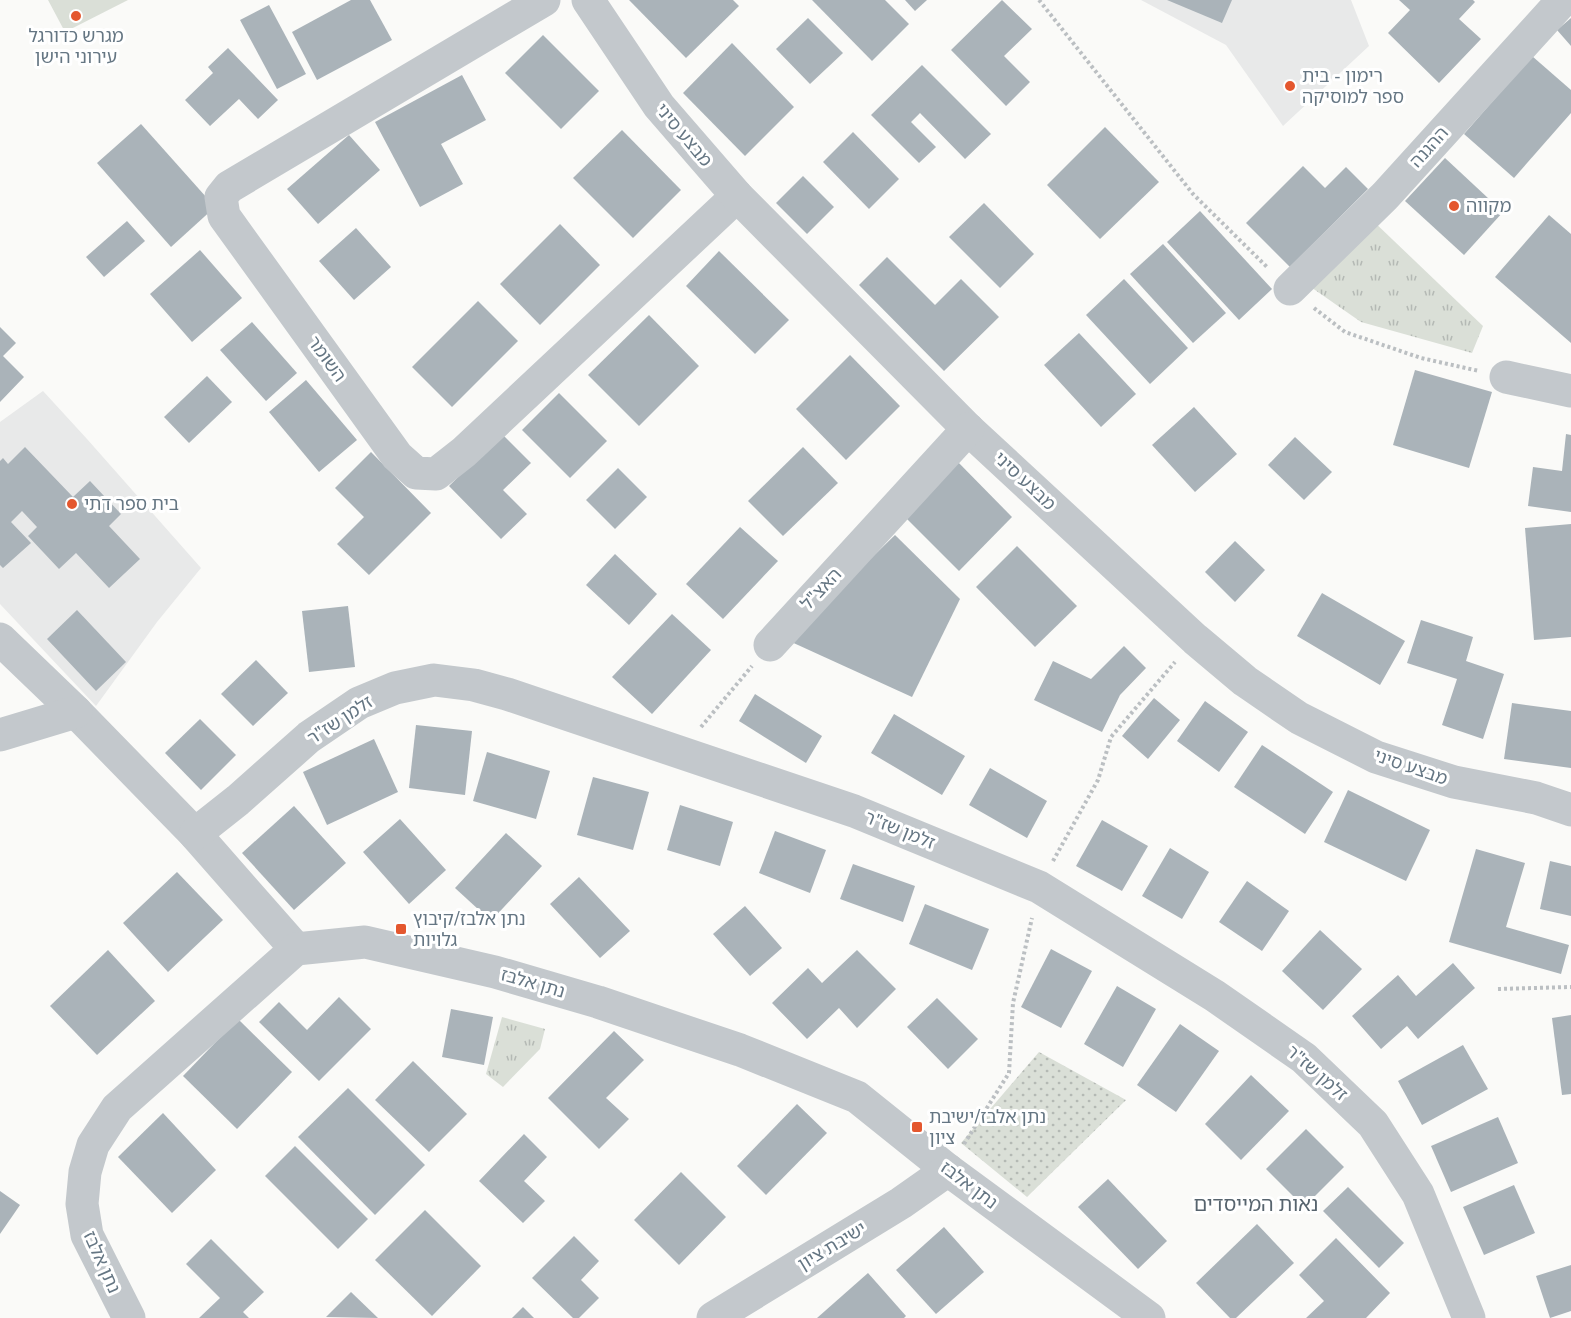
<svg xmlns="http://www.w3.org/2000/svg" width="1571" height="1318" font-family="'Public Sans','Noto Sans Hebrew',sans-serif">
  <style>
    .built { fill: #e8e9e9 }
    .grass { fill: url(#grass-dots) }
    .park { fill: url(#park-tufts) }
    .pitch { fill: #dadfd7 }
    .building { fill: #aab3b9 }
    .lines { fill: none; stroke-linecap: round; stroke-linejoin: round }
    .path { stroke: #bbbfc2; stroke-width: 4; stroke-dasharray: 3 3; stroke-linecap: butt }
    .minor { stroke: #c3c8cc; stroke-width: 33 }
    .poi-dot { fill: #e4572e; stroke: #fff; stroke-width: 2 }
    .labels { text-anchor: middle; stroke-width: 6; stroke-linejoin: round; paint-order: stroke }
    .poi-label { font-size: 18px; fill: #657683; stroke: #fff; text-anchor: start }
    .street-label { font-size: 18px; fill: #657683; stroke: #fff }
    .neighbourhood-label { font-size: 20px; fill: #57646e; stroke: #fff }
  </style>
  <defs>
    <pattern id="grass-dots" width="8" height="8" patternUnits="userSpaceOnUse" patternTransform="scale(1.5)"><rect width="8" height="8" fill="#dadfd7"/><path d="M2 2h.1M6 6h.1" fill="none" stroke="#b4b9b4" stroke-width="1.8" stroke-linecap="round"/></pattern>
    <pattern id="park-tufts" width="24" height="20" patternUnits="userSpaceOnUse" patternTransform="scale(1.5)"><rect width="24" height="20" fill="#dadfd7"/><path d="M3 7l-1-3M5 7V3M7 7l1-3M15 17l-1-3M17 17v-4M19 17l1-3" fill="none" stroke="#b4b9b4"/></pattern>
  </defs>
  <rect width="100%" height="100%" fill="#fafaf8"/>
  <g class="built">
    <polygon points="1141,0 1351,0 1369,46 1283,126 1226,45"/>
    <polygon points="43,391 87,439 201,568 157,622 96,706 0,604 0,422"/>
  </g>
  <polygon class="grass" points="1039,1052 1126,1100 1027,1197 961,1143"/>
  <g class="park">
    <polygon points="1370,218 1483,326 1472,353 1361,322 1305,283"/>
    <polygon points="502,1017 545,1029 540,1049 503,1087 486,1074"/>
  </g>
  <polygon class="pitch" points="48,0 128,0 65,32"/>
  <g class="building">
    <polygon points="351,0 370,0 392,40 317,80 292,32"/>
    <polygon points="629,0 733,0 739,6 686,58"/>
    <polygon points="812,0 885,0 909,24 872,61"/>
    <polygon points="905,0 927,0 915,11"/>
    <polygon points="1002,0 1032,29 1004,56 1030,82 1006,106 951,50"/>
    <polygon points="1167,0 1232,0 1222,23"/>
    <polygon points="1399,0 1473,0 1475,2 1459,19 1481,39 1439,83 1388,33 1410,10"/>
    <polygon points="269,5 306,74 277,89 240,20"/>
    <polygon points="808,18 843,53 810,84 776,49"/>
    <polygon points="1571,18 1571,46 1557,30"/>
    <polygon points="543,35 599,91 561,129 505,73"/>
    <polygon points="732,43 794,107 745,156 683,93"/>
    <polygon points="228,48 278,100 258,119 239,99 210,126 185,100 213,73 208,67"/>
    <polygon points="1532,56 1571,90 1571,113 1514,178 1464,134"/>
    <polygon points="922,65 991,134 965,159 920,113 911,122 936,147 919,163 871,115"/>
    <polygon points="462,75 486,120 441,144 463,184 420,207 375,122"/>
    <polygon points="141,124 215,207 171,247 97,163"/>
    <polygon points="1105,127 1159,182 1100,239 1047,185"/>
    <polygon points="622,130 681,190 633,238 573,178"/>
    <polygon points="853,132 899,179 869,209 823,162"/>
    <polygon points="349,135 380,170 318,224 287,189"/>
    <polygon points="1445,158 1503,212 1464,255 1405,201"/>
    <polygon points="1303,166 1325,188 1346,167 1368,189 1290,267 1246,223"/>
    <polygon points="803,176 834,207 807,234 776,203"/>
    <polygon points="984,203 1034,254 1000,288 949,237"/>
    <polygon points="1200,211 1272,289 1239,320 1167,242"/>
    <polygon points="1549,215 1571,234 1571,343 1495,277"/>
    <polygon points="127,221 145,241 104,277 86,257"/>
    <polygon points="560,224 600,265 540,325 500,284"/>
    <polygon points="356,228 391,267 354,300 319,261"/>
    <polygon points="1163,244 1226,313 1193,343 1130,274"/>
    <polygon points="200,250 242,298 192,342 150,294"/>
    <polygon points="719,251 789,320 755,354 686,286"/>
    <polygon points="887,257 935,305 961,279 999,317 944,371 859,285"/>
    <polygon points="1124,279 1188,348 1150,384 1086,315"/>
    <polygon points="478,301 518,341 452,407 412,367"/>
    <polygon points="649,315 699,366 639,426 588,375"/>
    <polygon points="252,322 297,373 266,401 220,350"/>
    <polygon points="0,327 16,343 3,356 24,377 0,402"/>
    <polygon points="1079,333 1136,394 1101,427 1044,365"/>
    <polygon points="850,355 900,406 846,460 796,409"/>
    <polygon points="1415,370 1492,392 1469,468 1393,445"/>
    <polygon points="207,376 232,402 189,443 164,417"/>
    <polygon points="306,380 357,440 319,472 269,412"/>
    <polygon points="559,393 607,441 570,478 522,430"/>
    <polygon points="1194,407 1237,454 1195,492 1152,445"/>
    <polygon points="502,434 531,463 503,490 527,514 501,539 449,486"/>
    <polygon points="1566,434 1571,435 1571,512 1528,506 1533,467 1562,471"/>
    <polygon points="1295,437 1332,472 1304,500 1268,465"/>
    <polygon points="25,447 73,497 90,481 121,514 109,526 140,559 109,588 76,553 59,569 28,536 37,527 22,511 11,522 31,543 3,568 0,565 0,461 3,458 8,464"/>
    <polygon points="803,447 838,483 783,536 748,501"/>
    <polygon points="371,452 431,513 369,575 337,544 364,517 335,488"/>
    <polygon points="954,458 1012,517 959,571 900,512"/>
    <polygon points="618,468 647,497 615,529 586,500"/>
    <polygon points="1571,524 1571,637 1534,640 1525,528"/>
    <polygon points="740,527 778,561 723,619 686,584"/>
    <polygon points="895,535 960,599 912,697 787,640"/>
    <polygon points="1235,541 1265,570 1235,602 1205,572"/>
    <polygon points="1017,546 1077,606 1035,647 976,587"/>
    <polygon points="615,554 657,594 629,625 586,585"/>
    <polygon points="1322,593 1405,641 1380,685 1297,636"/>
    <polygon points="348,606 355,667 309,672 302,611"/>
    <polygon points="77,610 126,662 96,691 47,639"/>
    <polygon points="672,614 711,650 652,714 612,677"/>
    <polygon points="1421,620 1473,637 1466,661 1504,674 1483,739 1442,725 1457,679 1407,663"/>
    <polygon points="1124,646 1146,668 1120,695 1102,732 1034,700 1053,661 1091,679"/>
    <polygon points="256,660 288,693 253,726 221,694"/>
    <polygon points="755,694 822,736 806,763 739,721"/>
    <polygon points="1154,698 1180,720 1148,759 1122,736"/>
    <polygon points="1205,701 1248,732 1219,772 1177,741"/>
    <polygon points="1512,703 1571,711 1571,768 1504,759"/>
    <polygon points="894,714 965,756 942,795 871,753"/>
    <polygon points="200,719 236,755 201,790 165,753"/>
    <polygon points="416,725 472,731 465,795 409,788"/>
    <polygon points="374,739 398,792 327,825 303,772"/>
    <polygon points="1262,745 1333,792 1305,834 1234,787"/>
    <polygon points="487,752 550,771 536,819 473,801"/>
    <polygon points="990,768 1047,801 1027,838 969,805"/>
    <polygon points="593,777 649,792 633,850 577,835"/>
    <polygon points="1348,790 1430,830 1406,881 1324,842"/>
    <polygon points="680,805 733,822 720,866 667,850"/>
    <polygon points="294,806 346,863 294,910 242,853"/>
    <polygon points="400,819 446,870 409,904 363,852"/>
    <polygon points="1102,820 1148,846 1122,891 1076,866"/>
    <polygon points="775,831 826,850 810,893 759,873"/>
    <polygon points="506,833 542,866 491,921 455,888"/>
    <polygon points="1170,848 1209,872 1182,919 1142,896"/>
    <polygon points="1476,849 1525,863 1506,927 1569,945 1561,974 1449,942"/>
    <polygon points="1550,861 1571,866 1571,916 1540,909"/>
    <polygon points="853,864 915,886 903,922 840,899"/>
    <polygon points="177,872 223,920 168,972 123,923"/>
    <polygon points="579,877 630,931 600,958 550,904"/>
    <polygon points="1247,881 1289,911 1262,951 1219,922"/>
    <polygon points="925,904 989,929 972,970 909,944"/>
    <polygon points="745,906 782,948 750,976 713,934"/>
    <polygon points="1320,930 1362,969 1323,1010 1282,971"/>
    <polygon points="1051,949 1092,971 1061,1028 1021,1007"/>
    <polygon points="108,950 155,1001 97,1055 50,1006"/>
    <polygon points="857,950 896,989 857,1028 839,1008 807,1039 772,1003 808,968 822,983"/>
    <polygon points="1453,963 1475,988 1418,1039 1407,1026 1381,1049 1352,1016 1398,975 1416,996"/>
    <polygon points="1117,986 1156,1009 1123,1067 1084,1044"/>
    <polygon points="339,997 371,1029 319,1081 259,1022 279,1002 307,1030"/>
    <polygon points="937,998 978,1039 948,1069 907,1027"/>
    <polygon points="451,1009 493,1017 484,1065 442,1057"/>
    <polygon points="1571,1015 1571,1094 1562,1095 1552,1018"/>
    <polygon points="238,1019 292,1072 237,1129 183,1076"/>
    <polygon points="1180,1024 1219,1051 1176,1112 1137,1085"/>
    <polygon points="614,1031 644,1060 606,1098 629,1119 599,1149 548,1098"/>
    <polygon points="1463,1045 1488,1089 1422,1125 1398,1081"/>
    <polygon points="413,1061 467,1114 429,1152 375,1100"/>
    <polygon points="1251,1075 1289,1111 1241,1160 1205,1124"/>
    <polygon points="348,1088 425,1165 375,1215 298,1137"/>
    <polygon points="797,1104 827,1133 766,1195 737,1166"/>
    <polygon points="163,1113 216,1170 172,1213 118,1157"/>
    <polygon points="1498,1117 1518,1163 1451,1192 1431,1146"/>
    <polygon points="1306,1129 1344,1167 1304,1207 1266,1169"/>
    <polygon points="524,1134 547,1157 524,1181 545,1201 523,1223 479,1181"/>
    <polygon points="295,1146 368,1219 338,1249 265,1176"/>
    <polygon points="681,1172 726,1217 679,1265 634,1220"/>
    <polygon points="1108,1179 1167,1241 1138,1269 1078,1207"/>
    <polygon points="1514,1185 1535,1233 1484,1255 1463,1207"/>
    <polygon points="1348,1187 1404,1243 1379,1268 1323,1211"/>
    <polygon points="0,1191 20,1205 0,1234"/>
    <polygon points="425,1210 481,1266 432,1316 375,1260"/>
    <polygon points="1257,1224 1294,1263 1236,1318 1230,1318 1196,1283"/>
    <polygon points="944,1227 984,1272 936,1314 896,1270"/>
    <polygon points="574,1236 599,1261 581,1280 599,1298 579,1318 573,1318 532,1278"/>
    <polygon points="1336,1238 1390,1293 1366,1318 1306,1318 1324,1301 1299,1275"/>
    <polygon points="211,1239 264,1292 243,1312 249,1318 199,1318 220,1298 186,1264"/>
    <polygon points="1571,1265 1571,1311 1550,1318 1536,1276"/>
    <polygon points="868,1273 906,1316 904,1318 817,1318"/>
    <polygon points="351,1292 378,1318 326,1317"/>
    <polygon points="523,1307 534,1318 512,1318"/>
  </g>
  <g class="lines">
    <g class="path">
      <polyline points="1039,0 1193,194 1268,268"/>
      <polyline points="1314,308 1345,332 1421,358 1479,371"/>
      <polyline points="701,727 752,666"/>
      <polyline points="1053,861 1098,780 1111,737 1175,662"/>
      <polyline points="1498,989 1571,987"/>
      <polyline points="964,1144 1009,1073 1013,1003 1032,918"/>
    </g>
    <g class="minor">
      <polyline points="544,0 229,187 221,197 224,216 397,456 416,473 436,474 464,452 737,196"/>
      <polyline points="588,0 659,106 737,196 968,429 1195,639 1245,681 1299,718 1376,757 1454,782 1536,798 1571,810"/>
      <polyline points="1290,289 1385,196 1563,0"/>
      <polyline points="1506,377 1571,391"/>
      <polyline points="0,639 76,712 195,834 296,949"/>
      <polyline points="770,645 968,429"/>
      <polyline points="0,735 76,712"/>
      <polyline points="195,834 238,800 309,737 359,703 395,688 434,680 474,685 507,694 854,811 1039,887 1215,996 1304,1058 1373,1124 1418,1194 1469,1318"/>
      <polyline points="129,1318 87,1235 82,1204 85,1172 93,1145 117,1108 296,949 365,942 495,972 598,1002 740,1050 857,1097 948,1170 1149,1318"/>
      <polyline points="713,1318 901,1203 948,1170"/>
    </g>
  </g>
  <g class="poi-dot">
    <circle cx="76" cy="16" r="6"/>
    <circle cx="1290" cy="86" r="6"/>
    <circle cx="1454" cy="206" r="6"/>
    <circle cx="72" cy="504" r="6"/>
    <rect x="395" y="923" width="12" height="12" rx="3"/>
    <rect x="911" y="1121" width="12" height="12" rx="3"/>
  </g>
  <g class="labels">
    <g class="poi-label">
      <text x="76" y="42" text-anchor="middle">מגרש כדורגל<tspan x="76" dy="21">עירוני הישן</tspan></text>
      <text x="1302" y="82">רימון - בית<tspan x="1302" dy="21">ספר למוסיקה</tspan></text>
      <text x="1466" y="212">מקווה</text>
      <text x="84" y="510">בית ספר דתי</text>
      <text x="413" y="925">נתן אלבז/קיבוץ<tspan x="413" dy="21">גלויות</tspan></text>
      <text x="929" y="1123">נתן אלבז/ישיבת<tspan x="929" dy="21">ציון</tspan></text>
    </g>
    <g class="street-label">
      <text transform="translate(684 135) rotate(50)" y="6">מבצע סיני</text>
      <text transform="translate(1429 147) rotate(-48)" y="6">ההגנה</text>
      <text transform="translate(327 359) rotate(54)" y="6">השומר</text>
      <text transform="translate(1025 481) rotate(43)" y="6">מבצע סיני</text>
      <text transform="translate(821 589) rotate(-47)" y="6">האצ"ל</text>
      <text transform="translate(340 720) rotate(-33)" y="6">זלמן שז"ר</text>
      <text transform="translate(1411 767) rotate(19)" y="6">מבצע סיני</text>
      <text transform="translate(900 830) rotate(22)" y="6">זלמן שז"ר</text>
      <text transform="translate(533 983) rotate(16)" y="6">נתן אלבז</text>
      <text transform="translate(1317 1073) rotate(41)" y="6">זלמן שז"ר</text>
      <text transform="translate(969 1185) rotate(37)" y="6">נתן אלבז</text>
      <text transform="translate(832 1246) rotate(-31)" y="6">ישיבת ציון</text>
      <text transform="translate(102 1262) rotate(66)" y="6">נתן אלבז</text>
    </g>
    <g class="neighbourhood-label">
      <text x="1256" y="1211">נאות המייסדים</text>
    </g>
  </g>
</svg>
